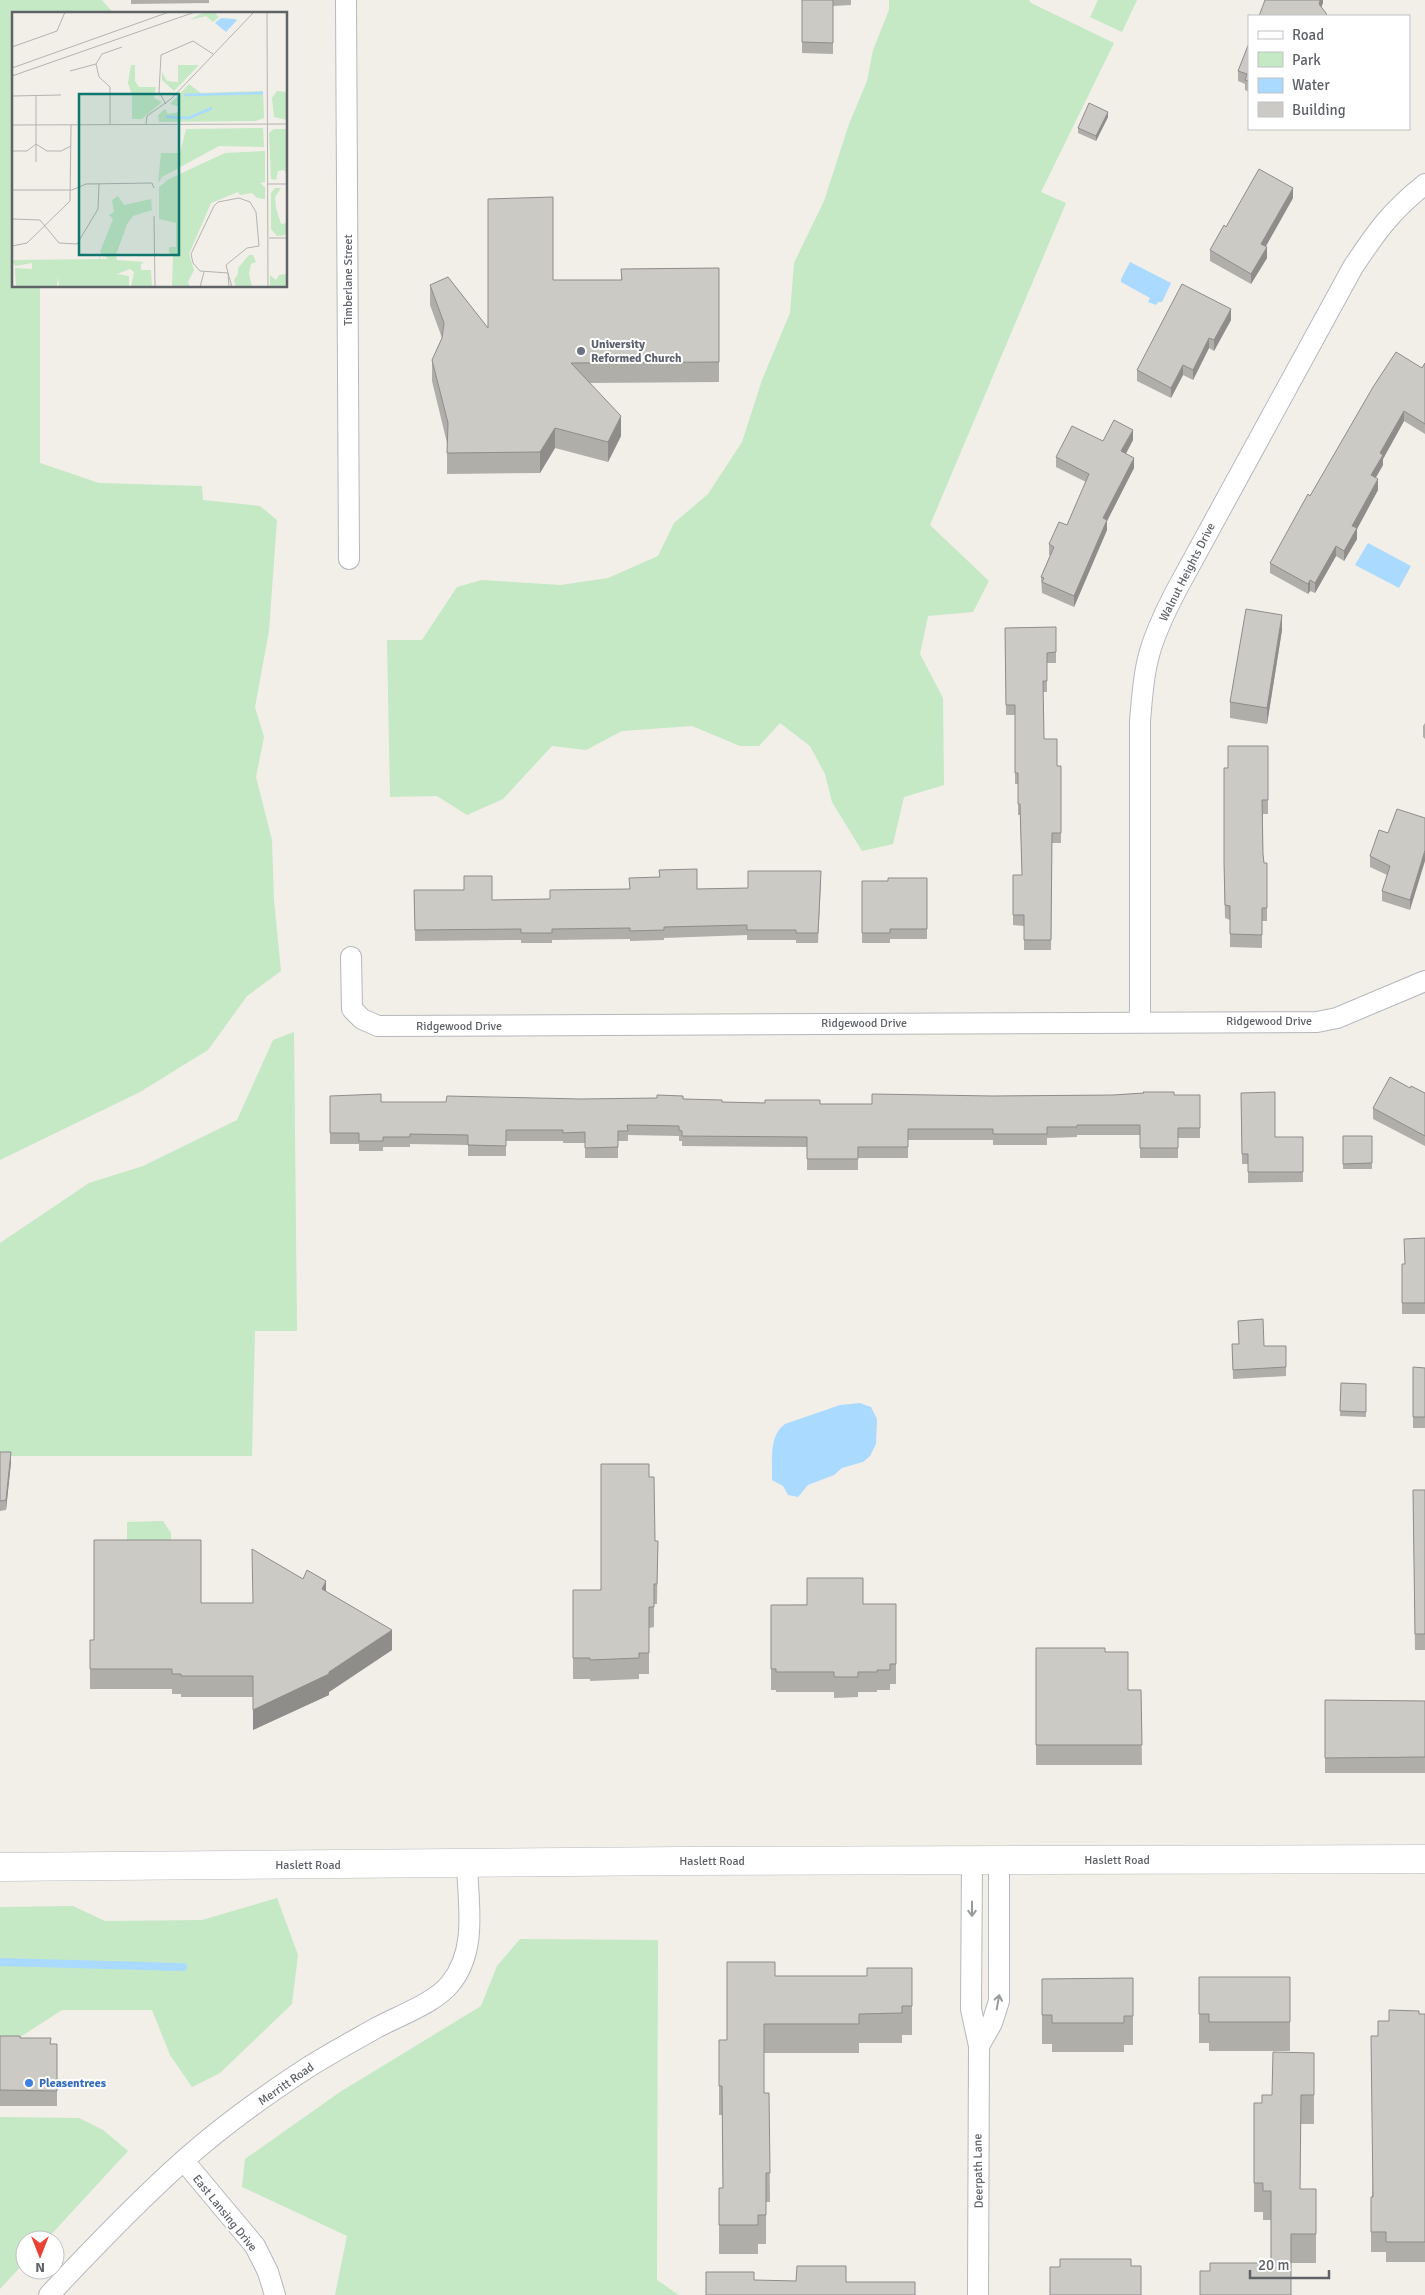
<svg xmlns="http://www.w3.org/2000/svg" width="1425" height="2295" font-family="Signika,sans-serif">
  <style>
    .green { fill: #c5e8c5 }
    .water { fill: #aadaff }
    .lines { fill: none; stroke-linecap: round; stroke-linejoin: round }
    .stream { stroke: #aadaff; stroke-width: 8 }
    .street-casing { stroke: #b5b8bc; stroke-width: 22 }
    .secondary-casing { stroke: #b6babf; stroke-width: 29 }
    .street { stroke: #fff; stroke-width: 20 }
    .secondary { stroke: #fff; stroke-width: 28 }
    .wall { fill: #afaea9 }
    .shaded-wall { fill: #8f8d8a }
    .building { fill: #cccac5; stroke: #8f8d8a }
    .oneway { stroke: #979a9d }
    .worship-dot { fill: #6b7280; stroke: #fff; stroke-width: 2 }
    .shop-dot { fill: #3f7fe0; stroke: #fff; stroke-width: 2 }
    .labels { text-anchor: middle; stroke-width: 4; stroke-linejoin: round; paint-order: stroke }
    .street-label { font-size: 12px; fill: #5f6368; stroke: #fff }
    .worship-label { font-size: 12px; font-weight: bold; fill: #5b616d; stroke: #fff; text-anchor: start }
    .shop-label { font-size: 12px; font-weight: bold; fill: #366cbe; stroke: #fff; text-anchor: start }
    .inset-river { fill: none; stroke: #aadaff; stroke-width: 2.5 }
    .inset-road { fill: none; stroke: #b3b3b1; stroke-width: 1 }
    .view { fill: #0f766e; fill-opacity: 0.15; stroke: #0f766e; stroke-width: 2.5 }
    .inset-edge { fill: none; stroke: #5f6368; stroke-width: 2.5 }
  </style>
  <rect width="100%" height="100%" fill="#f1efe8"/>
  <g class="green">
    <polygon points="0,0 102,0 114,14 14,14 14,286 40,286 40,463 99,483 202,486 203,500 260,506 277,520 269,631 255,707 264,737 256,777 272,840 274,900 281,971 247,996 208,1050 140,1092 0,1160"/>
    <polygon points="889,0 1029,0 1031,3 1114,43 1041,192 1066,203 930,525 989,581 973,612 928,616 920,654 943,698 944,785 904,797 893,844 862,851 832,802 825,774 810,746 780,723 759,746 740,746 692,726 622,731 586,750 552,746 503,799 467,815 437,796 390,797 387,640 422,640 457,587 482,580 561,585 608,578 658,556 674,523 708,494 742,442 762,380 790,313 794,263 824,201 849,124 867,81 873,50 889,10"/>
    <polygon points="1098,0 1137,0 1122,32 1090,17"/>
    <polygon points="294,1032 297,1331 255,1331 252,1456 0,1456 0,1243 89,1183 143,1166 237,1120 273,1040"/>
    <polygon points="163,1521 171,1533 171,1558 127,1559 127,1522"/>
    <polygon points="277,1898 298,1955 292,2004 220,2073 192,2087 170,2055 152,2010 62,2010 14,2041 0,2041 0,1907 73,1906 105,1921 202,1920"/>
    <polygon points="520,1939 658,1940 657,2280 679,2295 335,2295 347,2236 242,2187 245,2159 340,2092 481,2006 497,1966"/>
    <polygon points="0,2117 79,2118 103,2130 128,2151 46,2240 25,2240 25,2262 0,2289"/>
  </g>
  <g class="water">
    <polygon points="1130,262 1171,283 1162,302 1158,302 1156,305 1148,302 1150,298 1121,282 1121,279"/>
    <polygon points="1368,543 1411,566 1399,588 1355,565"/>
    <path d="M860,1403L871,1407L877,1419L876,1444L870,1456L863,1462L842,1468L834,1475L808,1485L798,1497L788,1495L783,1486L772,1480C773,1461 768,1436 785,1424L840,1405Z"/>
  </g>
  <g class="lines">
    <polyline class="stream" points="0,1962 183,1967"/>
    <g class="street-casing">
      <g id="street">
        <polyline points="346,0 349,559"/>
        <polyline points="351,957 352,1009 362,1019 378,1026 1317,1022 1337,1018 1425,981"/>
        <path d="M1140,1022V721C1142,699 1143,676 1149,655C1155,632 1166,610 1177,589L1353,267C1377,231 1391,211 1425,184"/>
        <polyline points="972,1861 971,2009 979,2046 978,2295"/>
        <polyline points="979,2046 992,2023 999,2001 999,1861"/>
        <polyline points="184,2161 255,2246 268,2272 275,2295"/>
        <path d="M49,2295C92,2249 136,2203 183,2161C221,2127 264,2096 307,2068C329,2054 353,2041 376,2028C398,2016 435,2003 450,1984C478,1950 468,1904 467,1864"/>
      </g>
    </g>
    <g class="secondary-casing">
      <polyline id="secondary" points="0,1867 682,1861 1425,1859"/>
    </g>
    <use href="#street" class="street"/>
    <use href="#secondary" class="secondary"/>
  </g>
  <g class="wall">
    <polygon points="131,0 209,0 209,3 131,4"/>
    <polygon points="802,0 851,0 851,5 833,6 833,54 802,53"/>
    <polygon points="1249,43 1249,92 1245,90 1245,84 1238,81 1238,71"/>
    <polygon points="1108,117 1096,141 1078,133 1078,128"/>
    <polygon points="1293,198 1265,247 1267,258 1251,284 1210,261 1210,250 1226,227"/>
    <polygon points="719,268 719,382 590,383 621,436 608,462 555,448 540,473 447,474 447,443 432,381 432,360 442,338 430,305 430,285 488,328 553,280 621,280 621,269"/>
    <polygon points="1231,320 1214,351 1209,348 1193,380 1183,375 1171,398 1137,381 1137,370"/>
    <polygon points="1425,363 1425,434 1404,421 1383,459 1383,465 1376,478 1378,490 1357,529 1357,539 1344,561 1336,556 1315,593 1310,591 1308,594 1270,573 1270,563 1310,496 1422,368"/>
    <polygon points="1133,440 1126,454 1134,468 1107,521 1107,530 1074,607 1042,593 1041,577 1050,555 1049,555 1049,544 1067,525 1086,482 1056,467 1056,457 1103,441"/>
    <polygon points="1056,627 1056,663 1047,663 1047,692 1043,692 1044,739 1057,766 1061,766 1061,843 1052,843 1051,950 1024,950 1024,926 1013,925 1013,875 1022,875 1020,815 1018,815 1018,784 1015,784 1015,715 1006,715 1005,628"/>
    <polygon points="1282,630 1267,724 1230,718 1230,702"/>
    <polygon points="1425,723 1425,739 1423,737 1423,726"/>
    <polygon points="1268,746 1268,814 1263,814 1263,854 1264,863 1267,863 1267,921 1262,921 1262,948 1230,947 1230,920 1225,918 1224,876 1228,768"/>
    <polygon points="1425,818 1410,910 1382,901 1382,891 1387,875 1370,867 1370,856 1388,833"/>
    <polygon points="927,878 927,939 890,939 890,943 862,943 862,881 888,881"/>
    <polygon points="821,882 818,943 796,943 796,940 747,940 747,935 664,938 664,940 630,941 630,939 552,940 552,943 521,943 521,940 415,941 414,890 492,900 550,899 697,889 748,888"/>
    <polygon points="1410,1088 1425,1093 1425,1146 1373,1119 1373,1108"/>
    <polygon points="1143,1092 1174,1095 1200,1095 1200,1138 1178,1138 1178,1158 1140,1158 1140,1135 1077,1135 1077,1137 1047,1138 1047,1145 993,1145 993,1140 908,1140 908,1158 858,1158 858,1170 807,1170 807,1147 682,1146 682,1141 679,1141 679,1136 628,1135 628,1141 618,1141 618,1158 585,1158 585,1143 563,1143 563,1141 506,1141 506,1156 468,1156 468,1145 410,1144 410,1147 383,1147 383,1151 359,1151 359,1144 330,1144 330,1096 381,1102 446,1102 581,1099 683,1099 722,1102 820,1104 872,1104 993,1096 1113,1095 1143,1093"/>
    <polygon points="1241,1093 1275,1137 1303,1137 1303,1182 1248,1183 1248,1164 1242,1164"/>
    <rect x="1343" y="1136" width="29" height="33"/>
    <polygon points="1425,1238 1425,1314 1402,1314 1402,1264 1405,1264"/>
    <polygon points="1238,1321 1264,1346 1286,1346 1286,1376 1233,1379 1232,1344 1239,1344"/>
    <polygon points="1413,1367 1425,1368 1425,1428 1413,1428"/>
    <polygon points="1341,1383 1366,1384 1366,1417 1340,1416"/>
    <polygon points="0,1452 11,1462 6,1510 0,1511"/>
    <polygon points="649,1477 655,1541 658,1541 657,1604 654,1604 654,1627 649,1628 649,1674 639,1674 639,1679 590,1681 590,1679 573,1679 573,1590 601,1590"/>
    <polygon points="1413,1490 1425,1490 1425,1650 1415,1650"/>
    <polygon points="326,1592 392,1650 329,1692 329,1695 253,1730 253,1697 181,1697 181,1694 172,1694 172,1689 90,1689 90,1640 94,1640 201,1603 253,1603"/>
    <polygon points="896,1604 896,1684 890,1684 890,1690 877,1690 877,1692 858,1692 858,1697 834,1698 834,1692 776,1692 776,1690 771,1690 771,1605"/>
    <polygon points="1036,1648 1105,1652 1128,1690 1141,1690 1142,1765 1036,1765"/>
    <polygon points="1325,1700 1425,1701 1425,1773 1325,1773"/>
    <polygon points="912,1968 912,2035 902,2035 902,2043 859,2043 859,2053 764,2053 764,2093 769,2093 770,2202 766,2202 766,2244 758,2244 758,2254 719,2254 719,2188 723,2188 722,2115 719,2115 719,2040 727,2040 775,1976 867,1976"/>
    <polygon points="1199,1977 1290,1977 1290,2051 1209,2051 1209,2043 1199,2043"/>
    <polygon points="1133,1978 1133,2045 1124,2045 1124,2052 1052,2052 1052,2044 1042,2044 1042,1979"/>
    <polygon points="1419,2014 1425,2014 1425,2262 1386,2262 1386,2252 1371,2252 1371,2197 1372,2197 1378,2036 1389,2021"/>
    <polygon points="0,2036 20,2038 51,2044 57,2044 57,2106 0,2106"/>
    <polygon points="1314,2053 1314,2124 1301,2124 1300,2189 1316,2189 1316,2263 1291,2263 1210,2271 1271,2263 1271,2220 1263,2220 1263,2212 1254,2212 1254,2103 1262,2103 1272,2095"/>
  </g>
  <g class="shaded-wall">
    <polygon points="1320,0 1323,0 1323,3 1319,14 1319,4"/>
    <polygon points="1108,112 1108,117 1096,141 1096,136"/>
    <polygon points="1293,188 1293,198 1261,255 1261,244"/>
    <polygon points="1267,247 1267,258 1251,284 1251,274"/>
    <polygon points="1231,309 1231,320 1214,351 1214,340"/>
    <polygon points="1209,338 1209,348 1193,380 1193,370"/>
    <polygon points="1183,365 1183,375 1171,398 1171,388"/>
    <polygon points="1404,411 1404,421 1383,459 1383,465 1371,485 1371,475 1380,453"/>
    <polygon points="621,416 621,436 608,462 608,442"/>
    <polygon points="555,428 555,448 540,473 540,452"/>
    <polygon points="1133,430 1133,440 1121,462 1121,451"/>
    <polygon points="1134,458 1134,468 1107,521 1107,530 1074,607 1074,596 1103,518"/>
    <polygon points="1378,479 1378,490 1357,529 1357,539 1344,561 1344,551 1352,526"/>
    <polygon points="1336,546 1336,556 1315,593 1315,583"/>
    <polygon points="1310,580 1310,591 1308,594 1308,584"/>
    <polygon points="1282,615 1282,630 1267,724 1267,708"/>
    <polygon points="1425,850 1425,861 1410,910 1410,900"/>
    <polygon points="11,1452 11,1462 6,1510 6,1500"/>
    <polygon points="326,1581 326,1602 322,1589"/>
    <polygon points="392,1630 392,1650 329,1692 329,1695 253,1730 253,1710 329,1672"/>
  </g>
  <g class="building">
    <polygon points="802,0 833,0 833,43 802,42"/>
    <polygon points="1265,0 1320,0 1319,4 1326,13 1327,16 1259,16"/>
    <polygon points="1249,43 1249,81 1245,80 1247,74 1238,71"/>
    <polygon points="1089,103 1108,112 1096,136 1078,128"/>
    <polygon points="1259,169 1293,188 1261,244 1267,247 1251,274 1210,250 1224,225 1226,227"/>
    <polygon points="553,197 553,280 622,280 621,269 719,268 719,362 571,363 621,416 608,442 555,428 540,452 447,453 448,423 432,360 442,338 444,323 430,285 448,277 488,328 488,199"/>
    <polygon points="1182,284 1231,309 1214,340 1209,338 1193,370 1183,365 1171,388 1137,370"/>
    <polygon points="1396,352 1422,368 1425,363 1425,424 1404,411 1380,453 1383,455 1371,475 1378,479 1352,526 1357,528 1344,551 1336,546 1315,583 1310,580 1308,584 1270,563 1308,494 1310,496 1373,387"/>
    <polygon points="1114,420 1133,430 1121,451 1134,458 1103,518 1107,520 1074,596 1042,582 1044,578 1041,577 1054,547 1049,544 1059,522 1067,525 1089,474 1056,457 1072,426 1103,441"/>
    <polygon points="1246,609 1282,615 1267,708 1230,702"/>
    <polygon points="1056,627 1056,652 1047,653 1047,681 1043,681 1044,739 1057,739 1057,766 1061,766 1061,833 1052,833 1051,940 1024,940 1024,915 1013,915 1013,875 1022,875 1020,804 1018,804 1018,773 1015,773 1015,705 1006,705 1005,628"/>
    <polygon points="1228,746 1268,746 1268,800 1262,800 1263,854 1264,863 1267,863 1267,908 1262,908 1262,935 1230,934 1230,906 1225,905 1224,863 1224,768 1228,768"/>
    <polygon points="1397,809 1425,818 1425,850 1410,900 1382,891 1390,866 1370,856 1379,830 1388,833"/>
    <polygon points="697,869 697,889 748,888 748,871 821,871 818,933 796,933 796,930 747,930 747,925 664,927 664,930 630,931 630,928 552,929 552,933 521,933 521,929 415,930 414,890 464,890 464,876 492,876 492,900 550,899 550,890 630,889 629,878 660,877 659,870"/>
    <polygon points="888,878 927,878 927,929 890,929 890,933 862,933 862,881 888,881"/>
    <polygon points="1390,1077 1410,1088 1411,1086 1425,1093 1425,1136 1373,1108"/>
    <polygon points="1143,1092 1174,1092 1174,1095 1200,1095 1200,1128 1178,1128 1178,1148 1140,1148 1140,1125 1077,1125 1077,1127 1047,1127 1047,1134 993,1134 993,1129 908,1129 908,1147 858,1147 858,1159 807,1159 807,1137 682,1136 682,1131 679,1130 679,1126 627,1125 628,1131 618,1131 618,1147 585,1148 585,1132 563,1133 563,1130 506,1130 506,1146 468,1145 468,1135 410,1134 410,1137 383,1137 383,1141 359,1141 359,1133 330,1133 330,1096 381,1094 381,1102 446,1102 447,1096 581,1099 657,1098 657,1095 683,1096 683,1099 722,1100 722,1102 765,1103 765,1100 820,1100 820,1104 872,1104 872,1094 993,1096 1113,1095 1144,1093"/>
    <polygon points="1275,1092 1275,1137 1303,1137 1303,1172 1248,1172 1248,1154 1242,1154 1241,1093"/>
    <polygon points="1343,1136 1372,1136 1372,1163 1343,1164"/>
    <polygon points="1425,1238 1425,1303 1402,1303 1402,1264 1405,1264 1404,1239"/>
    <polygon points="1263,1319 1264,1346 1286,1346 1286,1367 1233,1370 1232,1344 1239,1344 1238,1321"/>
    <polygon points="1413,1367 1425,1368 1425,1417 1413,1417"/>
    <polygon points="1341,1383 1366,1384 1366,1412 1340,1411"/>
    <polygon points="0,1452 11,1452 6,1500 0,1501"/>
    <polygon points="601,1464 649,1464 649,1477 654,1477 655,1541 658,1541 657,1584 654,1584 654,1607 649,1607 649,1653 639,1653 639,1658 590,1660 590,1658 573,1658 573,1590 601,1590"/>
    <polygon points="1413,1490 1425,1490 1425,1634 1415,1634"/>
    <polygon points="94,1540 201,1540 201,1603 253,1603 252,1549 303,1579 307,1570 326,1581 322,1589 392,1630 329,1672 329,1674 253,1710 253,1676 181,1676 181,1674 172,1674 172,1669 90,1669 90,1640 94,1640"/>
    <polygon points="807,1578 863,1578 863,1604 896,1604 896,1664 890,1664 890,1670 877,1670 877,1672 858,1672 858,1677 834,1677 834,1672 776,1672 776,1669 771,1669 771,1605 807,1605"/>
    <polygon points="1036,1648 1105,1648 1105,1652 1128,1652 1128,1690 1141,1690 1142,1745 1036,1745"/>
    <polygon points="1325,1700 1425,1701 1425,1757 1325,1758"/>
    <polygon points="727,1962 775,1962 775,1976 867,1976 867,1968 912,1968 912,2006 902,2006 902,2013 859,2014 859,2024 764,2024 764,2093 769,2093 770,2173 766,2173 766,2215 758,2215 758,2225 719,2225 719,2188 723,2188 722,2086 719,2086 719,2040 727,2040"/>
    <polygon points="1199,1977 1290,1977 1290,2022 1209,2022 1209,2014 1199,2014"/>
    <polygon points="1133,1978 1133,2016 1124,2016 1124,2023 1052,2023 1052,2015 1042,2015 1042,1979"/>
    <polygon points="1389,2010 1419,2011 1419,2014 1425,2014 1425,2242 1386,2242 1386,2232 1371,2232 1371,2197 1373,2197 1371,2036 1378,2036 1378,2021 1389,2021"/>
    <polygon points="0,2036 20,2036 20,2038 51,2038 50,2044 57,2044 57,2091 0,2090"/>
    <polygon points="1273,2052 1314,2053 1314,2095 1301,2095 1300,2189 1316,2189 1316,2234 1291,2234 1291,2295 1200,2295 1200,2271 1210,2271 1210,2263 1271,2263 1271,2191 1263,2191 1263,2183 1254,2183 1254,2103 1262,2103 1262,2095 1272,2095"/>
    <polygon points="1060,2259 1131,2259 1131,2266 1141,2266 1141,2295 1050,2295 1050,2267 1060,2267"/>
    <polygon points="797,2266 846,2266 846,2282 915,2282 915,2295 706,2295 706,2272 754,2272 754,2280 796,2281"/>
  </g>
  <defs><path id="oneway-shaft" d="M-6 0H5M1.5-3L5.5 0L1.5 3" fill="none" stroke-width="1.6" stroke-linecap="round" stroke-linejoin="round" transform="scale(1.25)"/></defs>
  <g class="oneway">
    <use href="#oneway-shaft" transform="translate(972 1909) rotate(90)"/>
    <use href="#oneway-shaft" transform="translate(998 2002) rotate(-80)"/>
  </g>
  <circle class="worship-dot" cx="581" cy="351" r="5"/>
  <circle class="shop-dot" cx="29" cy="2083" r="5"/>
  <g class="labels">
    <g class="street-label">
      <text transform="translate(348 280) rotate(-90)" y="4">Timberlane Street</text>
      <text transform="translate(1187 572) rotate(-63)" y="4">Walnut Heights Drive</text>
      <text x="1269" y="1025">Ridgewood Drive</text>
      <text x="864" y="1027">Ridgewood Drive</text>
      <text x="459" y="1030">Ridgewood Drive</text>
      <text x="1117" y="1864">Haslett Road</text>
      <text x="712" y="1865">Haslett Road</text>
      <text x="308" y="1869">Haslett Road</text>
      <text transform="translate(286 2084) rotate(-35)" y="4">Merritt Road</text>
      <text transform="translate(978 2171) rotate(-91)" y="4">Deerpath Lane</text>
      <text transform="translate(225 2213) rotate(51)" y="4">East Lansing Drive</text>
    </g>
    <g class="worship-label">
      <text x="591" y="348">University<tspan x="591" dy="14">Reformed Church</tspan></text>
    </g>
    <g class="shop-label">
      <text x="39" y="2087">Pleasentrees</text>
    </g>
  </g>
  <g transform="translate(12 12)">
    <rect width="275" height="275" fill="#f1efe8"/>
    <path d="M192,0H202L207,5L201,10L194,4L178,8ZM119,53H123V69L127,75H144L142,86L150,90L130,107H120V83L116,71ZM166,53H187L162,79L150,68V60L155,69L166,70ZM177,72L189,81L251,79L252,106L244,109L147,110L146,103L153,97L156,102L168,100V95L158,92ZM265,79L275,80V108L262,105L260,86ZM251,116L252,135L207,134L150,165L146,171L149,141H168L174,117ZM262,117H275V163L272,158L266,159L264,168L259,167L257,121ZM253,139V170L248,171L253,175V187L245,186L240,181L228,183L226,180L199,191L177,242L182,258L176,270L178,275H160L161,245L157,240V235H164V211L147,207V175L157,167L213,141ZM263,176H269L263,185L264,196L269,212L275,211V223L265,224L259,217V181ZM106,184L112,193L139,187L140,198L121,204L115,212L104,243L105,248L132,250L129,252V258H139L140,275H119L122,260L118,257L105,262L117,264V275H47L46,264L45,275H4L3,256L20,257V251L3,254L0,248L87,247L88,241V247H96L88,240L101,207L97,203L102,200L100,188ZM237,243H241L244,250L239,252L237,262L240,275H224L222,268L226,262V256ZM275,262V275H258V263L264,268L267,263Z" fill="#c5e8c5"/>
    <path d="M209,6L223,7L225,8L214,20L203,11Z" fill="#aadaff"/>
    <path class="inset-river" d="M172,83L251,81M154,105L177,106L200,96"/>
    <path class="inset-road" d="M255,0L256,275M0,35L45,19L53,0M0,56L157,0M58,59L84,52M0,64L183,0M24,83V150M0,84L49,83M154,92L147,80L149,43L181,29L201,42M134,112L135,104L159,87L242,0M0,113L275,112M98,113V75L87,65L84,52L90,42L110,35M0,139H15L24,132L35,139H49L59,134M275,159V177M256,172H275M0,178H60L74,172L140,171L142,176M227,186L238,190L244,200L247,234L235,236L214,253L216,261L188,259L181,251L179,242L202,194L206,190ZM142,204L143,275M0,207L28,208L47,231L65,232L86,197L87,172M257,226H275M0,234L15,231L58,189L59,113M188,275L192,260M217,275L216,261L220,275"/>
    <path class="view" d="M67,82H167V243H67Z"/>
    <rect width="275" height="275" class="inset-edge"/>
  </g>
  <rect x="1248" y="15" width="162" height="115" fill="#ffffff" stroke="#bfc1c3"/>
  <rect x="1258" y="31" width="25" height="8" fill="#ffffff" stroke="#bfc1c3"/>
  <text x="1292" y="40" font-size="15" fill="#5f6368">Road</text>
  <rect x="1258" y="52" width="25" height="15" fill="#c5e8c5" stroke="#bfc1c3"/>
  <text x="1292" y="65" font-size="15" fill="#5f6368">Park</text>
  <rect x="1258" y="78" width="25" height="15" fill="#aadaff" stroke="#bfc1c3"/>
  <text x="1292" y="90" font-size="15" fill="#5f6368">Water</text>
  <rect x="1258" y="102" width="25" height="15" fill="#cccac5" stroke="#bfc1c3"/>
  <text x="1292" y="115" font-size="15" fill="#5f6368">Building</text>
  <g transform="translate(40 2255) rotate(180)"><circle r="24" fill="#ffffff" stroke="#bfc1c3"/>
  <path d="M0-4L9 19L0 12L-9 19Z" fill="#ea4335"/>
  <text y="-8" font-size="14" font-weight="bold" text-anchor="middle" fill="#5f6368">N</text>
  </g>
  <path d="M1250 2270v8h79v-8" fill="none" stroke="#5f6368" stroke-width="2.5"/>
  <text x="1258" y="2270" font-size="15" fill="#5f6368" stroke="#ffffff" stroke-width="4" paint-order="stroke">20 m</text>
</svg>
